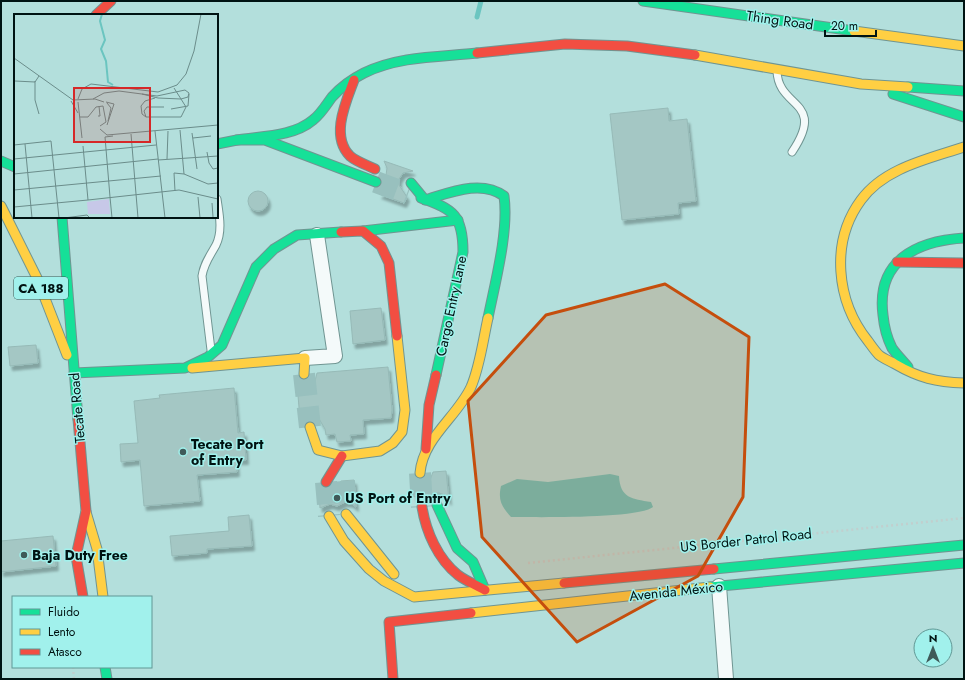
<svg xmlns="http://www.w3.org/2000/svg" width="965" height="680" font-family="Jost,sans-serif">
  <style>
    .water { fill: #6bc5c0 }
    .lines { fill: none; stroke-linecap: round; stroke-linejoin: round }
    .stream { stroke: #6bc5c0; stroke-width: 5 }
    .building { fill: #a4c7c4; stroke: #96bab7; filter: url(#shadow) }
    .highway-tunnel { stroke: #98c0be; stroke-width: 22; stroke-dasharray: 22 11; stroke-linecap: butt }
    .lane-casing { stroke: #709592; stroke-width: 9 }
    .street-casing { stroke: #709592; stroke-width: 16 }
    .fast-casing { stroke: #709592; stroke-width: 11 }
    .slow-casing { stroke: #709592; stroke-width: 11 }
    .jam-casing { stroke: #709592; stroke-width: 11 }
    .path { stroke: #c1cfce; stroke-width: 2.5; stroke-dasharray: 2 3; stroke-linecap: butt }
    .lane { stroke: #f4fafa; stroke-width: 7 }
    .street { stroke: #f4fafa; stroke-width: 14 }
    .fast { stroke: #16e098; stroke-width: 9 }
    .slow { stroke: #ffcf43; stroke-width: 9 }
    .jam { stroke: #f24e42; stroke-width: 9 }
    .marked { fill: #c54e0d; fill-opacity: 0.2; stroke: #c54e0d; stroke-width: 3; stroke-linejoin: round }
    .poi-dot { fill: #3f5a59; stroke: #a1f1ec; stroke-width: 1.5 }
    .labels { text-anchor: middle; stroke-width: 3; stroke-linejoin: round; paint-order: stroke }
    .shield { fill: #a1f1ec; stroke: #305653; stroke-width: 1 }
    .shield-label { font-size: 13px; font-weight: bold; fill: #001312 }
    .street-label { font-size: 14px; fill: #001312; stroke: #a1f1ec }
    .poi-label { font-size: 14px; font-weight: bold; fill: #001312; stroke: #a1f1ec; text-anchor: start }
    .inset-river { fill: none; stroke: #6bc5c0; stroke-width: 2 }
    .inset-road { fill: none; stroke: #6b8d8b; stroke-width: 1 }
    .view { fill: #d62828; fill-opacity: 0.15; stroke: #d62828; stroke-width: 2 }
    .inset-edge { fill: none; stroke: #001312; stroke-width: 2 }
  </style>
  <defs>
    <filter id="shadow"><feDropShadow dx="2.5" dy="4.5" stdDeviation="1" flood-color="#0004"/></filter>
  </defs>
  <rect width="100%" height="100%" fill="#b3dfdc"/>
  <path class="water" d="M610,474L619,476C620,498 632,499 651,502L653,507C638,519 535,517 511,517C501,506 498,500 501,486L517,479L548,482Z"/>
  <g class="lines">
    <polyline class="stream" points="477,17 481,1"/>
  </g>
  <g class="building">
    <polygon points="668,108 669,121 687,119 696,201 678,203 679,214 622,220 610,114"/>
    <polygon points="384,161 413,171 403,173 399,179 399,185 407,197 404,203 379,194 384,191 388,186 388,180 386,175 387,168"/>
    <circle cx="258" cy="201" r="10"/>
    <polygon points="381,308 385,340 353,344 350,311"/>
    <polygon points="36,345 38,363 10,366 8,347"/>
    <polygon points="388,367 392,410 391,418 363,420 364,434 350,435 351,441 337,442 335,434 326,435 325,429 318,417 312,415 306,415 300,419 297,384 304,386 310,385 315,381 317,373"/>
    <polygon points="234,388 238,433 244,432 246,460 236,460 237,472 197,475 200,501 144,506 140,460 121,462 120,444 138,443 134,401 160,398 159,395"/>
    <polygon points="446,471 449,501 445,495 439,493 433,493 428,496 420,495 414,497 413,483 419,485 425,484 430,480 433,472"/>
    <polygon points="354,480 356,507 351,503 345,502 337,506 330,504 320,508 319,492 325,494 332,493 341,481"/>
    <polygon points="249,515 252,546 207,549 207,553 172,556 170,536 229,531 228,517"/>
    <polygon points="53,536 56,566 1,572 1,541"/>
  </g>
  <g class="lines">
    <g class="highway-tunnel">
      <polyline points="376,182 408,194"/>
      <polyline points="304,374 310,427"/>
      <polyline points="420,473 422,507"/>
      <polyline points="344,481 346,514"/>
      <polyline points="326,482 329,516"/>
    </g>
    <g class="lane-casing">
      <g id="lane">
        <path d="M777,71C778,109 827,100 792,152"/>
        <path d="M211,350L202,276C204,263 210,256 216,245C223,231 219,213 217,199"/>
      </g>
    </g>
    <g class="street-casing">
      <g id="street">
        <polyline points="305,358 335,356 317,235"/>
        <polyline points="719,586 726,679"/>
      </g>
    </g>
    <g class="fast-casing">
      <g id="fast">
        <polyline points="643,1 854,31"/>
        <polyline points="908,87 964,91"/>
        <polyline points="893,94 964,117"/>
        <path d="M237,140C261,136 293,137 313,120C321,114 326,105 332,97C341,87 352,79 364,73C399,56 439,57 477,53"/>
        <polyline points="217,144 237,140 265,140 376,182"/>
        <polyline points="1,161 15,167"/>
        <path d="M411,183L425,200C449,193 481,179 504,196C509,231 495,283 488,318"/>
        <path d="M421,198C454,209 463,216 463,252L436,375"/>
        <polyline points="62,217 78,419"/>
        <polyline points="363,231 458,220"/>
        <path d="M908,367C903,361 897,355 892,348C887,338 884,326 883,315C876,261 916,241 964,238"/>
        <polyline points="74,373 185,368 208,357 222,345 256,267 274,249 297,235 341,232"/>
        <polyline points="437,505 457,548 473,562 485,590"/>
        <polyline points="714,569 964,545"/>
        <polyline points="710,587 964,563"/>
        <polyline points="105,667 107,679"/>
      </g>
    </g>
    <g class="slow-casing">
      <g id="slow">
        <polyline points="854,31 964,46"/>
        <polyline points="695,55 861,84 908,87"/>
        <path d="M964,147C928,159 884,168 861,200C830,242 836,301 868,341C871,345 875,351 879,355C884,359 890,361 895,364C919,378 936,382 964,383"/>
        <polyline points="1,206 37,278 67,355"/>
        <polyline points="192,368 305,358 304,374"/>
        <polyline points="310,427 318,450 342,456 380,451 393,443 402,432 405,410 397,336"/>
        <path d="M420,473C423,438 457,417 471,387C480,366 483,340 488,318"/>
        <polyline points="86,512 97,549 103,597"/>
        <polyline points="346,514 394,574"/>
        <polyline points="329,516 344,541 369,569 384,581 414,597 564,583"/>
        <polyline points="471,613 710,587"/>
      </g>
    </g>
    <g class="jam-casing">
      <g id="jam">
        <polyline points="96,15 111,1"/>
        <polyline points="477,53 565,44 627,46 695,55"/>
        <path d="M354,80C346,102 330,136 350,156C357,162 367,165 375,169"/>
        <polyline points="341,232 363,231 381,246 389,263 397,336"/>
        <polyline points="897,262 964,263"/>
        <polyline points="78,419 86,511 76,556 83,597"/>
        <polyline points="426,449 429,405 436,375"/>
        <polyline points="326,482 342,456"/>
        <path d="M422,507C426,532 438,559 458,575C466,581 476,585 485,590"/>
        <polyline points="564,583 714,569"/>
        <polyline points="393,679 389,622 471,613"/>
      </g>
    </g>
    <g class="path">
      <polyline points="528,563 964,518"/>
      <polyline points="73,667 74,679"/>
    </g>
    <use href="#lane" class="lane"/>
    <use href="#street" class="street"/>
    <use href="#fast" class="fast"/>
    <use href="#slow" class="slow"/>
    <use href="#jam" class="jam"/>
  </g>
  <path class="marked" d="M665,284L749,337L743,497L698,576L577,642L482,537L468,401L546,315Z"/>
  <g class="poi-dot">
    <circle cx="183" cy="452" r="4"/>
    <circle cx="337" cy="498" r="4"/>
    <circle cx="24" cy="555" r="4"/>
  </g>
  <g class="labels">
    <rect class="shield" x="14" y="277" width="54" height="22" rx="3"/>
    <g class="shield-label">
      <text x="41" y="293">CA 188</text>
    </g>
    <g class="street-label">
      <text transform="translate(780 20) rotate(8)" y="5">Thing Road</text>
      <text transform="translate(451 306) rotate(-78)" y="5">Cargo Entry Lane</text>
      <text transform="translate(77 408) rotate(-95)" y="5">Tecate Road</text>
      <text transform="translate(746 540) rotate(-6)" y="5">US Border Patrol Road</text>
      <text transform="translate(676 591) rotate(-6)" y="5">Avenida México</text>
    </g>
    <g class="poi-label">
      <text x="191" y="449">Tecate Port<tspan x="191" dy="16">of Entry</tspan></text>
      <text x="345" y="503">US Port of Entry</text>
      <text x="32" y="560">Baja Duty Free</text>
    </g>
  </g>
  <g transform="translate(14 14)">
    <rect width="204" height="204" fill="#b3dfdc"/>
    <path d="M95,185L96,200H74L73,188Z" fill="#c7c8e8"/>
    <path class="inset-river" d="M88,0L86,7L91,26L87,35L92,47L94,68L99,71"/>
    <path class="inset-road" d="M0,44L59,86L81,85L90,88M1,67L21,68L25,62M21,67V86L25,100M160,74L167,85M141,84L131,87L127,92L128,100L132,103H167L172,93L167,85M64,85L68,75L77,70L144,78L163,71L172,60L180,37L187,0M79,85L90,79L105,77L143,82L171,76L175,79L174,83L167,85L144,84L128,80M57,87L64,99M64,88L68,124M92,88L100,90L93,111M93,89L97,94L94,107M157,95L174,92L175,80M84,102H86L85,92M66,103H74L82,93L89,92L92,108L86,112M132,103L130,97L133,93H150M86,115L93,121L204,111M166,116L170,160M141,117L151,204M178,119L183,155M117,120L124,204M179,124L197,122M11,130L18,204M0,131L37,127L45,204M69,132L74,186L165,176L204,185M193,138L195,149L199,155L204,154M0,145L142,131M153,145L154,117M144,146L204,142M0,160L144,145M0,176L147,162M161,177L160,159L170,160L194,170L204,169M96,183L91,123L99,122M96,183L98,204M184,183L186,204M198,189L199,203M0,193L74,186M50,204L73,201L76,204"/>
    <path class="view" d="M60,74H136V128H60Z"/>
    <rect width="204" height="204" class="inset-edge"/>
  </g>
  <rect width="965" height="680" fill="none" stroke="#001312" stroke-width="4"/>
  <rect x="12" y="596" width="140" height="72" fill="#a1f1ec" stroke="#619895"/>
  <rect x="20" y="609" width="20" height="6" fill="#16e098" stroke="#619895"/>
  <text x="48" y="616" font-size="12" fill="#001312">Fluido</text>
  <rect x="20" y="629" width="20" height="6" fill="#ffcf43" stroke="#619895"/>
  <text x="48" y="636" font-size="12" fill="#001312">Lento</text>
  <rect x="20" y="649" width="20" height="6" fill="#f24e42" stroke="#619895"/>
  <text x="48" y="656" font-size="12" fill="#001312">Atasco</text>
  <g transform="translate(933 648)"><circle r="19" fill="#a1f1ec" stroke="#619895"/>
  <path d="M0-3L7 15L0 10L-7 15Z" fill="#3f5a59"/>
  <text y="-6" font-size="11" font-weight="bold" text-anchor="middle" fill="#001312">N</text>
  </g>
  <path d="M825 30v6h51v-6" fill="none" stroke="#001312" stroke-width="2"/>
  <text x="831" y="30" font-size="12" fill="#001312" stroke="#a1f1ec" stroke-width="3" paint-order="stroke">20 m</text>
</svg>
